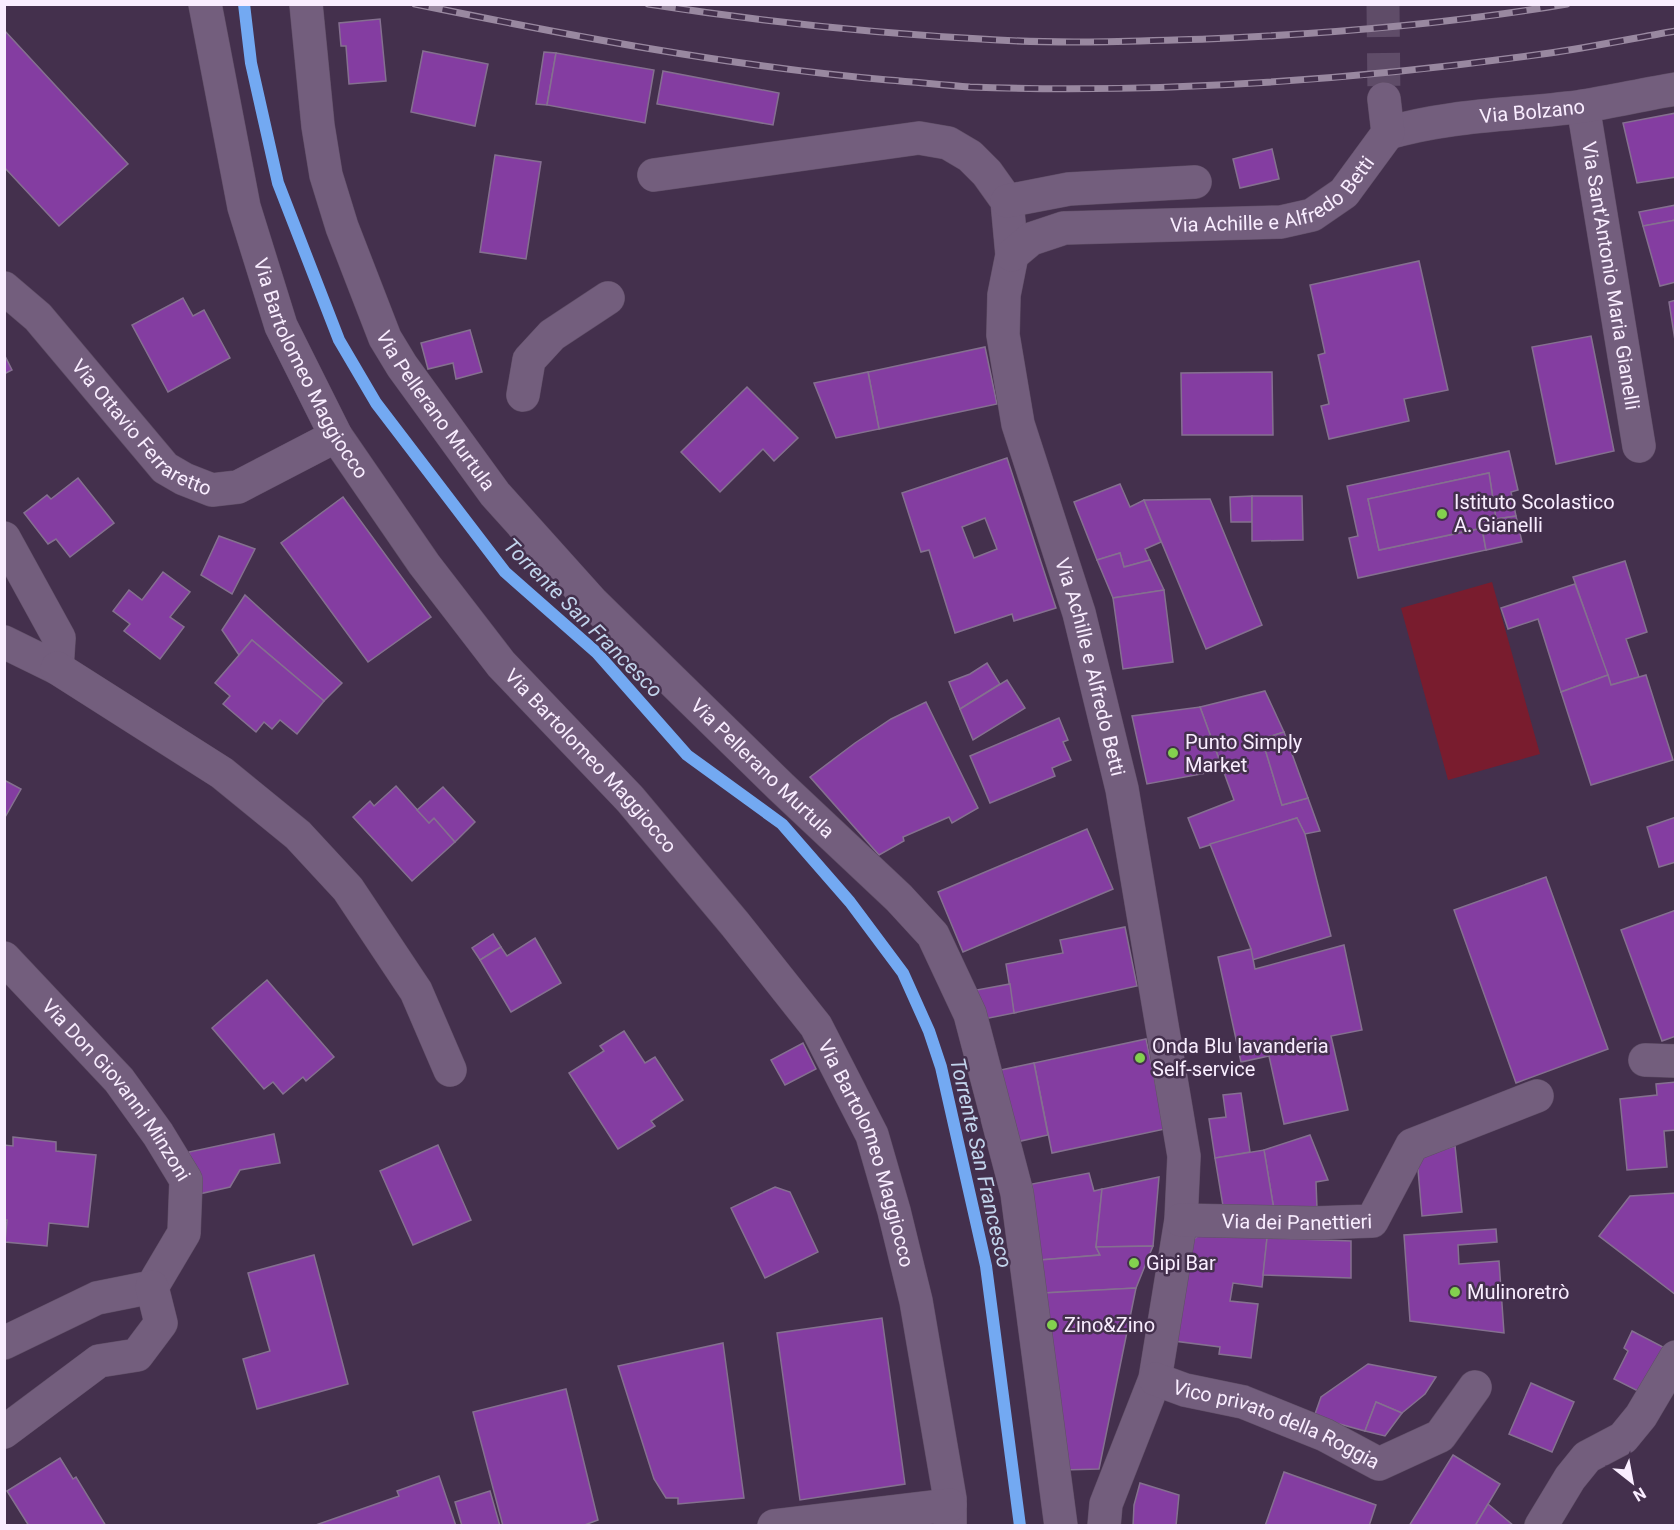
<svg xmlns="http://www.w3.org/2000/svg" width="1680" height="1530" font-family="Roboto,sans-serif">
  <style>
    .green { fill: #791c2e }
    .lines { fill: none; stroke-linecap: round; stroke-linejoin: round }
    .stream { stroke: #73a9f2; stroke-width: 12 }
    .building { fill: #843da1; stroke: #857090; stroke-width: 1.5; fill-rule: evenodd }
    .minor-tunnel { stroke: #5f4c68; stroke-width: 33; stroke-dasharray: 33 16; stroke-linecap: butt }
    .minor-casing { stroke: #604f67; stroke-width: 34 }
    .minor { stroke: #735e7d; stroke-width: 33 }
    .rail-casing { stroke: #9988a0; stroke-width: 7 }
    .rail { stroke: #44304d; stroke-width: 4.5; stroke-dasharray: 14; stroke-linecap: butt }
    .poi-dot { fill: #83d04e; stroke: #44304d; stroke-width: 2 }
    .labels { text-anchor: middle; stroke-width: 5; stroke-linejoin: round; paint-order: stroke }
    .street-label { font-size: 20px; fill: #f9edff; stroke: #44304d }
    .poi-label { font-size: 20px; fill: #f9edff; stroke: #44304d; text-anchor: start }
    .water-label { font-size: 21px; font-style: italic; fill: #c2d4ec; stroke: #44304d }
  </style>
  <rect width="100%" height="100%" fill="#44304d"/>
  <polygon class="green" points="1492,582 1540,754 1448,780 1401,608"/>
  <g class="lines">
    <polyline class="stream" points="244,4 251,63 278,183 339,340 376,403 505,572 597,653 687,755 782,824 850,902 903,973 929,1031 941,1067 986,1266 1020,1526"/>
  </g>
  <g class="building">
    <polygon points="380,19 386,81 349,84 346,46 341,46 339,23"/>
    <polygon points="4,30 128,164 59,226 4,167"/>
    <polygon points="423,51 488,64 475,126 411,112"/>
    <polygon points="544,52 556,53 547,105 536,104"/>
    <polygon points="556,53 654,70 645,123 547,105"/>
    <polygon points="663,71 779,93 773,125 657,104"/>
    <polygon points="1676,113 1676,177 1637,183 1623,123"/>
    <polygon points="1272,149 1279,179 1240,188 1233,159"/>
    <polygon points="495,155 541,162 526,259 480,252"/>
    <polygon points="1676,205 1676,220 1643,226 1639,212"/>
    <polygon points="1676,220 1676,282 1660,286 1643,226"/>
    <polygon points="1419,261 1448,390 1404,399 1409,421 1329,439 1321,406 1329,404 1318,355 1325,353 1310,285"/>
    <polygon points="183,298 193,316 204,310 230,358 168,392 132,325"/>
    <polygon points="1676,300 1676,347 1669,302"/>
    <polygon points="470,330 482,372 456,379 453,363 428,369 421,343"/>
    <polygon points="1591,336 1614,451 1556,464 1532,347"/>
    <polygon points="985,347 997,404 879,429 868,372"/>
    <polygon points="4,354 12,370 4,374"/>
    <polygon points="868,372 879,429 836,438 814,383"/>
    <polygon points="1272,372 1273,435 1182,435 1181,373"/>
    <polygon points="747,387 798,438 774,461 763,449 720,492 681,452"/>
    <polygon points="1509,451 1518,490 1511,492 1516,516 1496,519 1489,473 1368,499 1379,550 1482,528 1486,550 1358,578 1349,538 1358,536 1347,486"/>
    <path d="M1007,458L1056,608L1014,621L1012,614L955,633L929,550L921,552L902,493ZM985,518L997,549L974,558L962,527Z"/>
    <polygon points="1489,473 1496,519 1516,516 1522,542 1486,550 1482,528 1379,550 1368,499"/>
    <polygon points="78,478 114,523 70,557 56,539 48,544 24,513 47,495 51,499"/>
    <polygon points="1120,484 1130,507 1144,500 1161,542 1145,549 1150,560 1124,567 1120,553 1097,560 1074,502"/>
    <polygon points="1252,496 1252,522 1231,522 1230,497"/>
    <polygon points="1252,496 1302,496 1303,540 1252,541"/>
    <polygon points="343,497 431,617 368,662 281,543"/>
    <polygon points="1210,499 1262,625 1206,649 1144,500"/>
    <polygon points="219,536 255,549 232,594 201,575"/>
    <polygon points="1120,553 1124,567 1150,560 1164,590 1113,598 1097,560"/>
    <polygon points="1625,561 1647,632 1626,639 1639,677 1611,685 1573,577"/>
    <polygon points="163,572 190,592 170,617 184,627 160,659 124,631 130,624 113,611 129,590 142,600"/>
    <polygon points="1575,584 1608,675 1561,692 1538,619 1508,629 1501,608"/>
    <polygon points="1164,590 1173,662 1123,669 1113,598"/>
    <polygon points="245,595 342,683 324,701 252,640 239,655 222,630"/>
    <polygon points="252,640 324,701 297,734 280,720 272,729 264,722 256,732 223,704 230,696 215,683"/>
    <polygon points="987,663 1000,684 960,709 949,682 970,674"/>
    <polygon points="1608,675 1611,685 1646,675 1673,760 1591,785 1561,692"/>
    <polygon points="1007,680 1025,708 973,740 960,709"/>
    <polygon points="1265,691 1284,732 1262,739 1282,805 1308,798 1320,831 1305,834 1297,818 1200,848 1188,818 1234,800 1200,707"/>
    <polygon points="926,702 978,808 952,823 949,817 903,837 904,841 879,855 810,777 855,743 891,719"/>
    <polygon points="1200,707 1223,770 1147,784 1132,716"/>
    <polygon points="1059,718 1068,740 1063,742 1071,760 1052,768 1055,776 990,803 970,756"/>
    <polygon points="1284,732 1308,798 1282,805 1262,739"/>
    <polygon points="4,780 21,789 4,819"/>
    <polygon points="396,786 429,823 434,818 455,842 412,881 353,817 370,801 374,806"/>
    <polygon points="443,787 475,822 455,842 434,818 429,823 417,810"/>
    <polygon points="1676,817 1676,862 1659,867 1647,827"/>
    <polygon points="1297,818 1305,834 1331,936 1252,960 1251,949 1210,844"/>
    <polygon points="1087,829 1113,889 963,952 938,892"/>
    <polygon points="1546,877 1608,1049 1516,1083 1454,910"/>
    <polygon points="1676,910 1676,1036 1662,1041 1621,930"/>
    <polygon points="1125,927 1137,986 1014,1013 1006,964 1063,953 1060,940"/>
    <polygon points="493,934 501,947 480,960 472,948"/>
    <polygon points="535,938 561,983 511,1012 480,960 501,947 507,956"/>
    <polygon points="1344,945 1362,1030 1331,1036 1348,1110 1284,1124 1269,1056 1241,1062 1218,957 1251,949 1255,969"/>
    <polygon points="267,980 334,1057 306,1081 303,1077 283,1094 273,1082 264,1089 212,1028"/>
    <polygon points="1010,984 1014,1013 979,1020 971,991"/>
    <polygon points="624,1031 645,1063 655,1057 683,1100 651,1121 655,1126 618,1149 569,1073 604,1051 600,1046"/>
    <polygon points="1146,1039 1165,1129 1052,1153 1034,1063"/>
    <polygon points="803,1043 816,1069 785,1085 771,1060"/>
    <polygon points="1034,1063 1048,1135 1012,1143 996,1071"/>
    <polygon points="1676,1082 1676,1130 1664,1131 1667,1167 1627,1170 1620,1099 1657,1095 1656,1084"/>
    <polygon points="1241,1093 1250,1152 1215,1158 1209,1119 1226,1117 1223,1095"/>
    <polygon points="274,1134 280,1163 240,1170 230,1187 199,1194 189,1152"/>
    <polygon points="1310,1135 1328,1180 1316,1182 1317,1208 1274,1210 1264,1150"/>
    <polygon points="13,1137 56,1142 56,1151 96,1155 88,1227 49,1223 47,1246 5,1242 7,1220 4,1220 4,1145 13,1146"/>
    <polygon points="438,1145 471,1220 413,1245 380,1171"/>
    <polygon points="1455,1146 1462,1212 1422,1216 1417,1158"/>
    <polygon points="1264,1150 1274,1210 1224,1212 1215,1158"/>
    <polygon points="1089,1173 1094,1191 1102,1189 1096,1247 1100,1255 1040,1260 1032,1184"/>
    <polygon points="1159,1177 1153,1246 1096,1247 1102,1189"/>
    <polygon points="775,1187 790,1192 818,1252 765,1278 731,1208"/>
    <polygon points="1676,1193 1676,1295 1599,1236 1630,1196"/>
    <polygon points="1208,1229 1267,1238 1262,1287 1233,1283 1230,1301 1258,1304 1251,1358 1219,1354 1220,1347 1174,1341 1194,1239"/>
    <polygon points="1496,1229 1497,1242 1458,1245 1459,1264 1499,1261 1504,1333 1410,1321 1404,1235"/>
    <polygon points="1267,1238 1351,1241 1351,1278 1263,1275"/>
    <polygon points="1153,1246 1136,1288 1043,1293 1040,1260 1100,1255 1096,1247"/>
    <polygon points="314,1255 348,1384 257,1409 243,1359 270,1351 248,1273"/>
    <polygon points="1136,1288 1099,1469 1062,1470 1043,1293"/>
    <polygon points="882,1318 905,1484 800,1500 777,1333"/>
    <polygon points="1632,1331 1663,1347 1640,1392 1614,1379 1628,1351 1624,1348"/>
    <polygon points="723,1343 744,1498 678,1504 678,1498 666,1498 654,1479 618,1366"/>
    <polygon points="1368,1364 1436,1377 1425,1394 1402,1413 1376,1402 1365,1431 1314,1417 1321,1397"/>
    <polygon points="1531,1383 1574,1402 1552,1452 1509,1434"/>
    <polygon points="566,1389 598,1520 582,1526 503,1526 473,1412"/>
    <polygon points="1376,1402 1402,1413 1385,1436 1365,1431"/>
    <polygon points="1453,1455 1500,1484 1475,1526 1409,1526"/>
    <polygon points="60,1458 73,1479 76,1477 106,1526 29,1526 7,1491"/>
    <polygon points="1284,1472 1376,1505 1369,1526 1265,1526"/>
    <polygon points="439,1476 456,1526 313,1526 399,1496 397,1491"/>
    <polygon points="1140,1483 1179,1495 1176,1526 1133,1526 1134,1505"/>
    <polygon points="490,1491 500,1526 462,1526 455,1502"/>
    <polygon points="1488,1504 1514,1526 1475,1526"/>
  </g>
  <g class="lines">
    <polyline class="minor-tunnel" points="1383,4 1384,99"/>
    <g class="minor-casing">
      <g id="minor">
        <path id="s1" d="M205,4L244,207L281,326L336,436L424,564L501,664L630,799L735,924L816,1026L872,1135L894,1211L916,1301L950,1499V1526"/>
        <path id="s2" d="M306,4L318,126L326,175L342,227L385,338L402,366L495,494L593,603L781,787L899,898L933,935L970,1014L1017,1193L1061,1526"/>
        <path id="s3" d="M1583,106L1639,446"/>
        <path id="s4" d="M1388,133C1452,114 1519,115 1584,106C1615,101 1645,94 1676,89"/>
        <path id="s5" d="M654,175L919,138L948,143L970,156L987,173L1007,201L1012,255L1004,295L1003,335L1018,424L1079,613L1122,789L1184,1156L1181,1220L1155,1379L1106,1504L1104,1526"/>
        <polyline points="1007,201 1069,189 1195,182"/>
        <path id="s6" d="M1012,255L1031,239L1064,228L1281,222L1312,215L1344,193L1388,133L1384,99"/>
        <path id="s7" d="M4,288L38,317L165,468L184,479L212,490L238,487L336,436"/>
        <polyline points="523,395 529,360 552,335 608,298"/>
        <polyline points="4,538 59,638 57,668 4,642"/>
        <polyline points="57,668 222,773 298,835 348,889 416,991 450,1070"/>
        <path id="s8" d="M4,958L119,1080L158,1134L186,1180L184,1233L152,1287L97,1298L4,1343"/>
        <polyline points="1645,1060 1676,1061"/>
        <path id="s9" d="M1181,1220L1314,1223L1372,1221L1412,1145L1537,1096"/>
        <path id="s10" d="M1155,1379L1185,1390L1243,1402L1325,1435L1379,1464L1440,1436L1475,1387"/>
        <polyline points="4,1432 99,1361 137,1355 161,1323 152,1287"/>
        <polyline points="774,1526 950,1505"/>
        <polyline points="1541,1526 1570,1478 1587,1457 1623,1438 1641,1416 1676,1357"/>
      </g>
    </g>
    <use href="#minor" class="minor"/>
    <g class="rail-casing">
      <g id="rail">
        <path d="M415,4C572,36 728,66 888,80C915,82 943,85 970,87C1164,94 1358,80 1550,53C1592,47 1634,38 1676,31"/>
        <path d="M648,4C764,22 881,34 998,40C1068,44 1138,41 1207,39C1327,34 1449,24 1567,4"/>
      </g>
    </g>
    <use href="#rail" class="rail"/>
  </g>
  <g class="poi-dot">
    <circle cx="1442" cy="514" r="6"/>
    <circle cx="1173" cy="753" r="6"/>
    <circle cx="1140" cy="1058" r="6"/>
    <circle cx="1134" cy="1263" r="6"/>
    <circle cx="1455" cy="1292" r="6"/>
    <circle cx="1052" cy="1325" r="6"/>
  </g>
  <g class="labels">
    <g class="street-label">
      <text dy="7" stroke="none"><textPath href="#s4" startOffset="146">Via Bolzano</textPath></text>
      <text dy="7" stroke="none"><textPath href="#s6" startOffset="278">Via Achille e Alfredo Betti</textPath></text>
      <text dy="7" stroke="none"><textPath href="#s3" startOffset="172">Via Sant'Antonio Maria Gianelli</textPath></text>
      <text dy="7" stroke="none"><textPath href="#s1" startOffset="382">Via Bartolomeo Maggiocco</textPath></text>
      <text dy="7" stroke="none"><textPath href="#s2" startOffset="434">Via Pellerano Murtula</textPath></text>
      <text dy="7" stroke="none"><textPath href="#s7" startOffset="198">Via Ottavio Ferraretto</textPath></text>
      <text dy="7" stroke="none"><textPath href="#s5" startOffset="860">Via Achille e Alfredo Betti</textPath></text>
      <text dy="7" stroke="none"><textPath href="#s1" startOffset="868">Via Bartolomeo Maggiocco</textPath></text>
      <text dy="7" stroke="none"><textPath href="#s2" startOffset="920">Via Pellerano Murtula</textPath></text>
      <text dy="7" stroke="none"><textPath href="#s8" startOffset="174">Via Don Giovanni Minzoni</textPath></text>
      <text dy="7" stroke="none"><textPath href="#s1" startOffset="1354">Via Bartolomeo Maggiocco</textPath></text>
      <text dy="7" stroke="none"><textPath href="#s9" startOffset="116">Via dei Panettieri</textPath></text>
      <text dy="7" stroke="none"><textPath href="#s10" startOffset="130">Vico privato della Roggia</textPath></text>
    </g>
    <g class="poi-label">
      <text x="1454" y="509">Istituto Scolastico<tspan x="1454" dy="23">A. Gianelli</tspan></text>
      <text x="1185" y="749">Punto Simply<tspan x="1185" dy="23">Market</tspan></text>
      <text x="1152" y="1053">Onda Blu lavanderia<tspan x="1152" dy="23">Self-service</tspan></text>
      <text x="1146" y="1270">Gipi Bar</text>
      <text x="1467" y="1299">Mulinoretrò</text>
      <text x="1064" y="1332">Zino&amp;Zino</text>
    </g>
    <g class="water-label">
      <text transform="translate(583 618) rotate(45)" y="7">Torrente San Francesco</text>
      <text transform="translate(981 1163) rotate(77)" y="7">Torrente San Francesco</text>
    </g>
  </g>
  <rect width="1680" height="1530" fill="none" stroke="#f9edff" stroke-width="12"/>
  <g transform="translate(1632 1482) rotate(149)" stroke="#44304d" stroke-width="4.5" paint-order="stroke">
  <path d="M0-4.5L10 22L0 15L-10 22Z" fill="#f9edff"/>
  <text y="-9" font-size="16" font-weight="bold" text-anchor="middle" fill="#f9edff">N</text>
  </g>
</svg>
